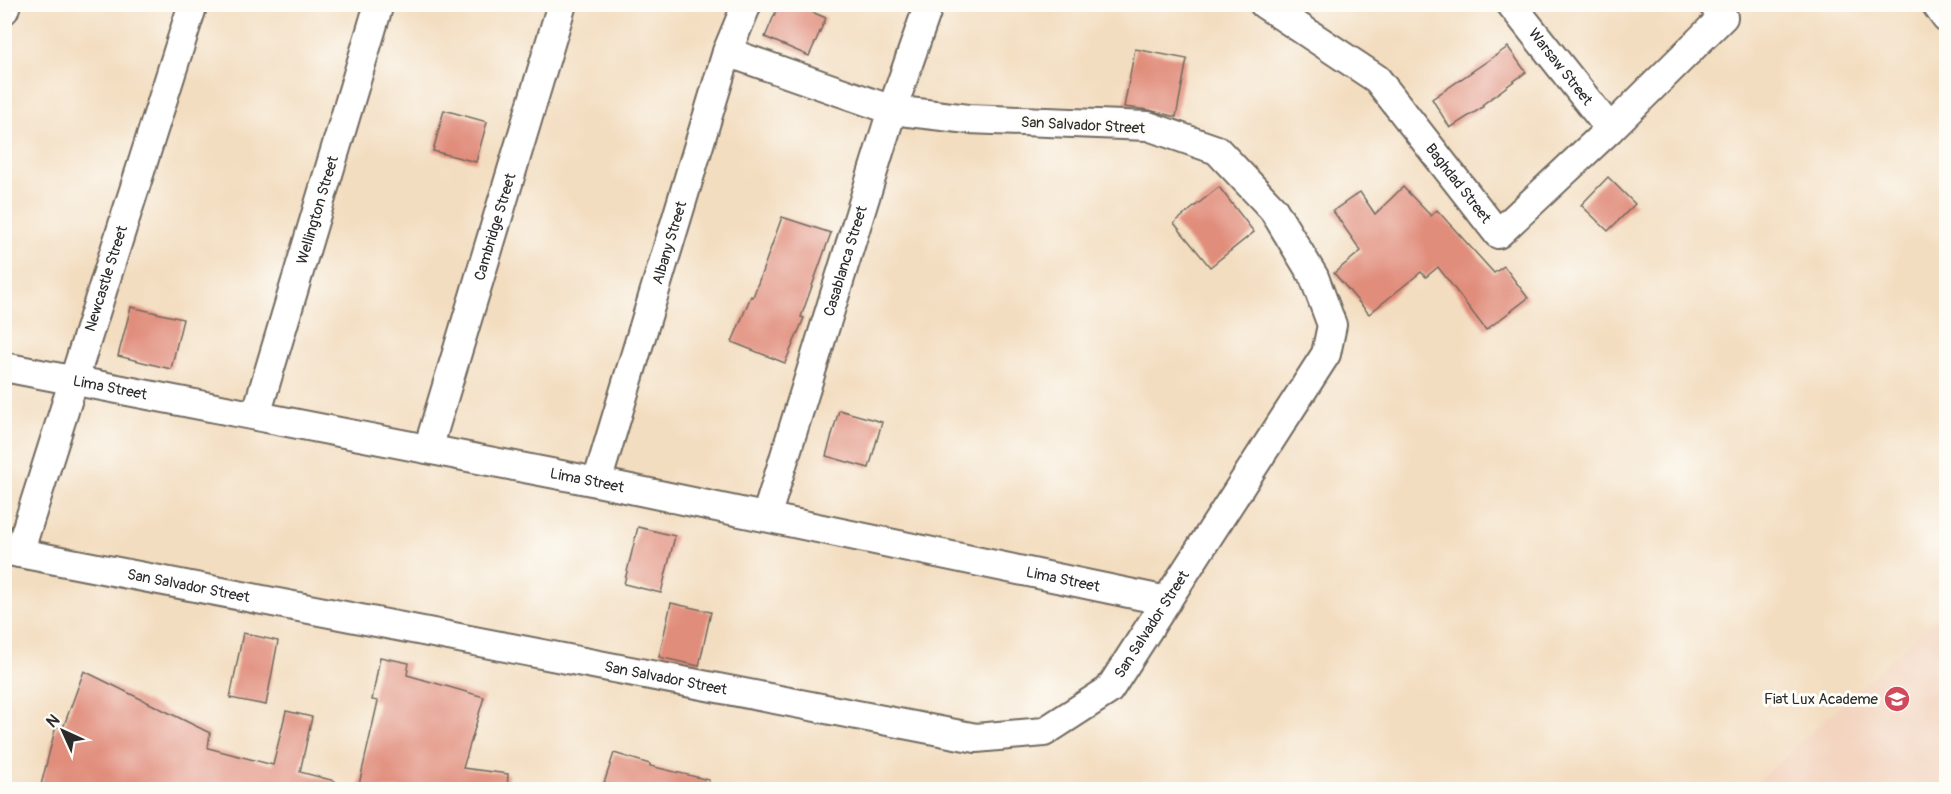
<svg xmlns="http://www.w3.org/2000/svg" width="1951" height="794" font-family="Pangolin,sans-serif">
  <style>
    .built { fill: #f3d4bf }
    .building { fill: #e18d7c }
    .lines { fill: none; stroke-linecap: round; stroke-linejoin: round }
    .minor-casing { stroke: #71695f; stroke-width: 32 }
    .minor { stroke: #fff; stroke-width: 28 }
    .labels { text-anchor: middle; stroke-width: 6; stroke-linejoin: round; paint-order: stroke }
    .street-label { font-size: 15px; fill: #2b2b2b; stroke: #fdfcf7 }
    .poi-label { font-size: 15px; fill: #2b2b2b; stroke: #fdfcf7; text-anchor: end }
  </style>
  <rect width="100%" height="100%" fill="#fdfcf7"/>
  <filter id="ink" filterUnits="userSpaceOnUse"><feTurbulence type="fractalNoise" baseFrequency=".0167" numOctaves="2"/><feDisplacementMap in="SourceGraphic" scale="12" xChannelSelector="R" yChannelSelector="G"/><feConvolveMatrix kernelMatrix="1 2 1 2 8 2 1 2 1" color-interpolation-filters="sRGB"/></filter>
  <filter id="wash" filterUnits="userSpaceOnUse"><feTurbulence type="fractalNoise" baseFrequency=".008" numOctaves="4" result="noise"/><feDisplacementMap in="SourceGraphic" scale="24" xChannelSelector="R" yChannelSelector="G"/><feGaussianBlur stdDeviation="1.35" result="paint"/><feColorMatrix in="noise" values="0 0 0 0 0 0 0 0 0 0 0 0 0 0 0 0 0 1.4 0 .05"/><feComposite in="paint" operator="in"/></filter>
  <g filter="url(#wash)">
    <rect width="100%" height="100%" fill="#f3ddc0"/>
    <polygon class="built" points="1946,608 1946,789 1750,789"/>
    <g id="blocks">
      <g class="building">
        <polygon points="779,4 793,4 826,18 809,56 765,37"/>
        <polygon points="1508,47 1526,72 1482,105 1483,107 1450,128 1432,99"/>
        <polygon points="1135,49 1187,59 1176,117 1149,110 1124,107"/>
        <polygon points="444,110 487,122 476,162 433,151"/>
        <polygon points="1608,177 1635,204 1608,231 1581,205"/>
        <polygon points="1219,187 1254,232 1210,267 1174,223"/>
        <polygon points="1403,187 1431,216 1437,210 1494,273 1504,266 1528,298 1486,330 1438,267 1426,277 1421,272 1369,314 1334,273 1361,251 1333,211 1360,192 1375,214"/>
        <polygon points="782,217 831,233 801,317 804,318 785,363 732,342 751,296 753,297"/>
        <polygon points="131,307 183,319 171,369 118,356"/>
        <polygon points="839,410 882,422 869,468 826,456"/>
        <polygon points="638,527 675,536 661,593 624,584"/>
        <polygon points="671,603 711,612 699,666 659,657"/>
        <polygon points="243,633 278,641 266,705 230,698"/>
        <polygon points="380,657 409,663 407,675 484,697 463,768 508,774 507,789 358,789 378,701 372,700"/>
        <polygon points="84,671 210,733 208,748 273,765 286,711 312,717 300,772 335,781 334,789 40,789 56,726 63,728"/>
        <polygon points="614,753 650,764 650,766 709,780 708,789 602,789"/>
      </g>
    </g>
  </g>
  <g filter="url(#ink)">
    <use href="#blocks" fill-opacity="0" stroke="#71695f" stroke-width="1.5"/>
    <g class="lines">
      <g class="minor-casing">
        <g id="minor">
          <path id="s1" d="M1264,4L1377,79L1498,234L1610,129L1723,17L1713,4"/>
          <path id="s2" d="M1511,4L1610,129"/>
          <polyline points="1936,4 1946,18"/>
          <polyline points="4,10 6,4"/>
          <path id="s3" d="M4,367L597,482L1167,601"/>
          <path id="s4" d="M256,415L379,4"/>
          <path id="s5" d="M428,449L562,4"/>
          <path id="s6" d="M597,482L727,52L747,4"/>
          <path id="s7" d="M766,517L892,110L929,4"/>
          <path id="s8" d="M4,550L976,738L1044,732L1109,690L1326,354L1332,325L1314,277L1273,209L1217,150L1148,126L968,119L892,110L727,52"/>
          <path id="s9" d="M19,553L193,4"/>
        </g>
      </g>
      <use href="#minor" class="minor"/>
    </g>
  </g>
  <defs>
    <g id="school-disc" transform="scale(1.35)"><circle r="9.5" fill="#d1495b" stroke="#fdfcf7"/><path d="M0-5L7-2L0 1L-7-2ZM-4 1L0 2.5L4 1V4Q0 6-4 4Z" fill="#fff"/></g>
  </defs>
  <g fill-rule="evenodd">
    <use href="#school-disc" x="1897" y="699"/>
  </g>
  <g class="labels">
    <g class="street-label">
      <text dy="5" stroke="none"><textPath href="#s2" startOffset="80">Warsaw Street</textPath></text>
      <text transform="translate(1083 125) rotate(3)" y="5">San Salvador Street</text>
      <text dy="5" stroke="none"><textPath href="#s1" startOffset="268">Baghdad Street</textPath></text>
      <text dy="5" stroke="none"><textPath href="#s4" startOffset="214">Wellington Street</textPath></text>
      <text dy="5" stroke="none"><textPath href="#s5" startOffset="232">Cambridge Street</textPath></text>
      <text dy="5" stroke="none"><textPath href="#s6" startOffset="250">Albany Street</textPath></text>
      <text dy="5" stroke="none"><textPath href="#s7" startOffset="268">Casablanca Street</textPath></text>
      <text dy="5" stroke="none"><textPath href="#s9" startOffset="288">Newcastle Street</textPath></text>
      <text dy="5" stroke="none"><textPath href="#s3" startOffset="108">Lima Street</textPath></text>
      <text dy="5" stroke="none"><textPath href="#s3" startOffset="594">Lima Street</textPath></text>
      <text dy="5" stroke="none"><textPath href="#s3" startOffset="1080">Lima Street</textPath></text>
      <text dy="5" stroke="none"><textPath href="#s8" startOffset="188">San Salvador Street</textPath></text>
      <text dy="5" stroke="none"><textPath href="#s8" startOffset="1214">San Salvador Street</textPath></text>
      <text dy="5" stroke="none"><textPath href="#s8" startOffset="674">San Salvador Street</textPath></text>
    </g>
    <g class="poi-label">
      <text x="1878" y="704">Fiat Lux Academe</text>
    </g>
  </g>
  <rect width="1951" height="794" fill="none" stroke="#fdfcf7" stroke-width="24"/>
  <g transform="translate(63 731) rotate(315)" stroke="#fdfcf7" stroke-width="4.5" paint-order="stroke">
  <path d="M0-4.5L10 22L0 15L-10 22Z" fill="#2b2b2b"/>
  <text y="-9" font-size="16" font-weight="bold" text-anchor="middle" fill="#2b2b2b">N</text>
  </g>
</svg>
